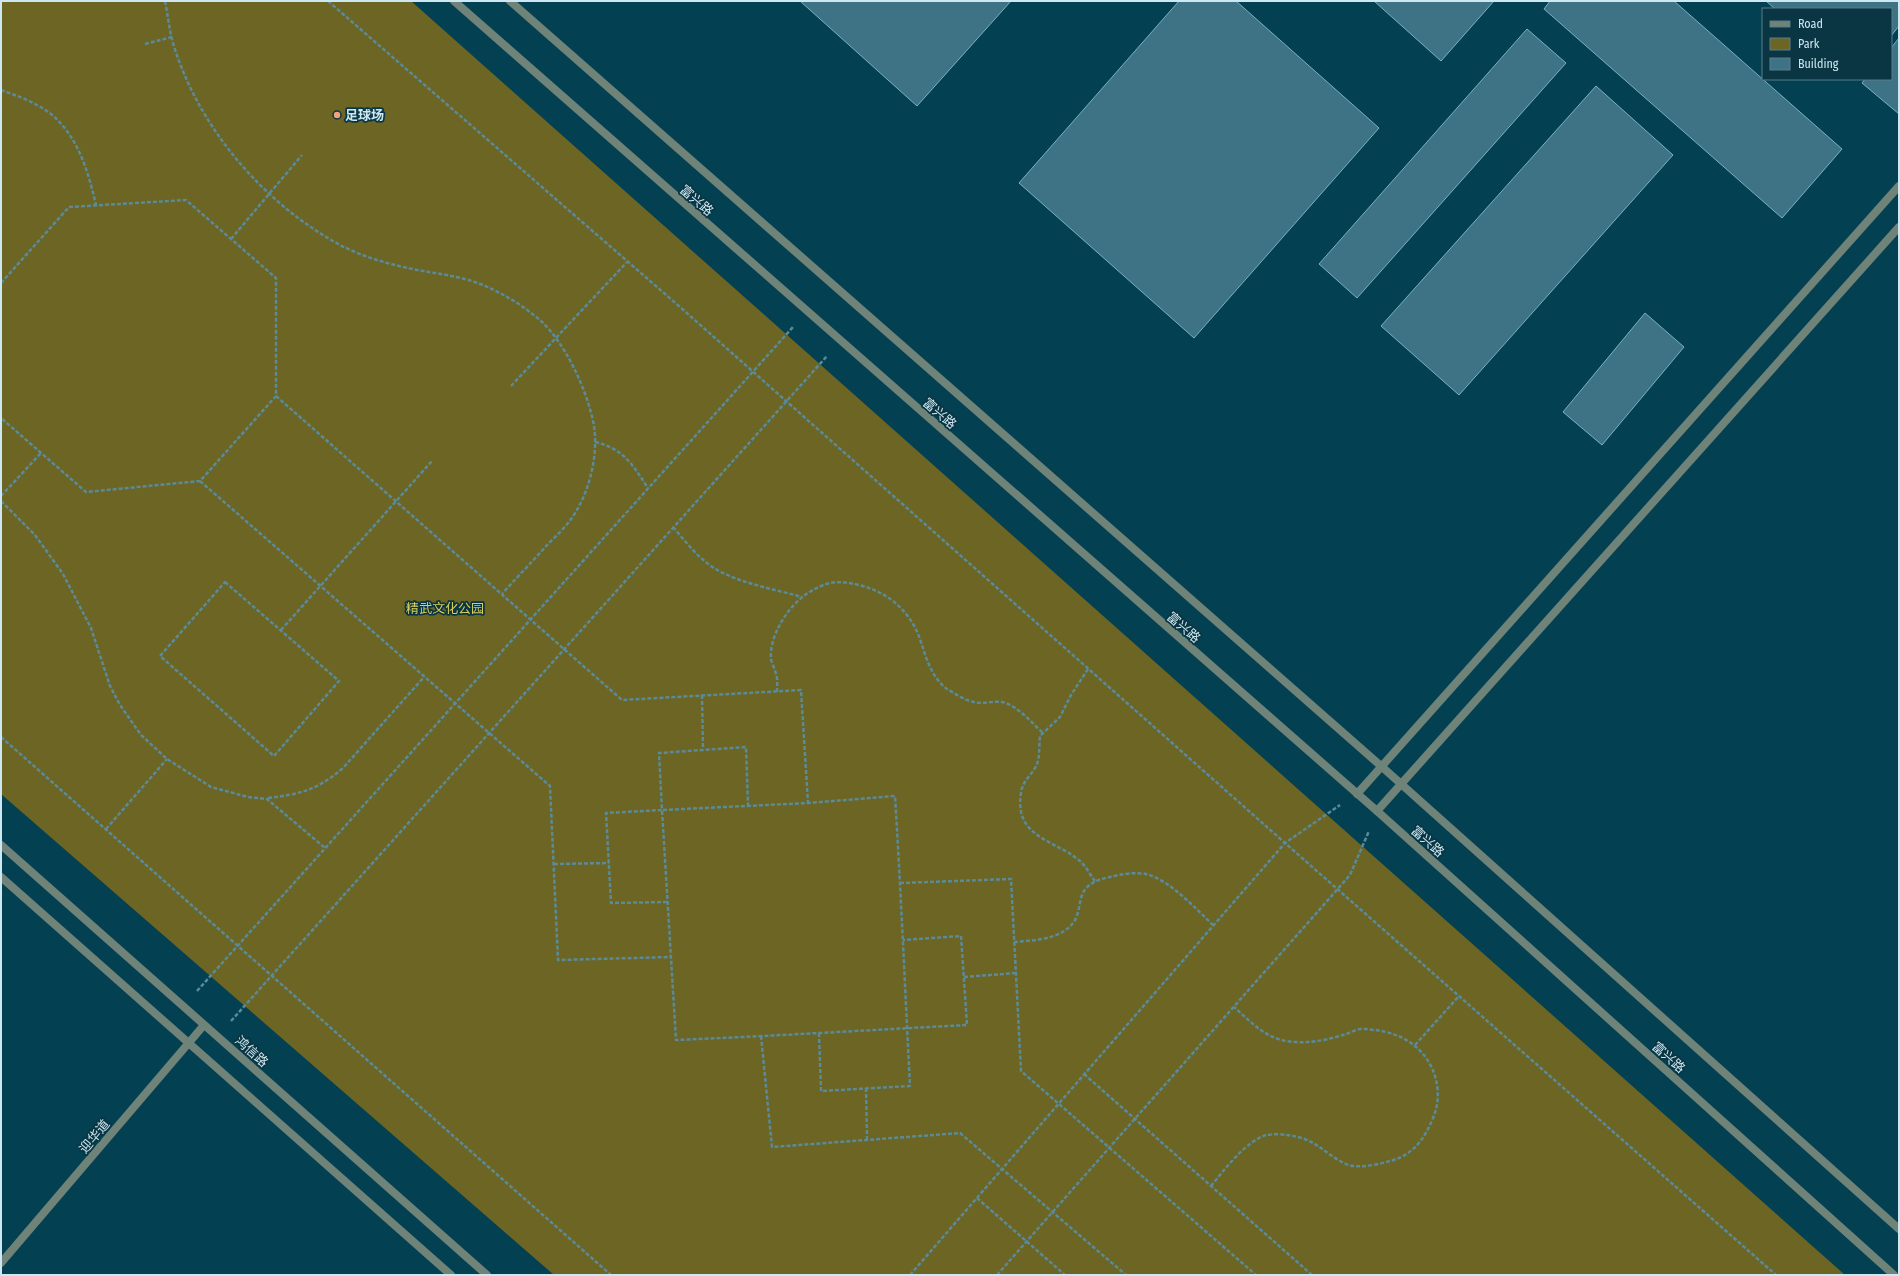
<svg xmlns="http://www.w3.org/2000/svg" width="1900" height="1276" font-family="'Fira Sans Condensed','Noto Sans SC',sans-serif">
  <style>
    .green { fill: #6c6524 }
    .building { fill: #3e7386; stroke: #7ab0c4 }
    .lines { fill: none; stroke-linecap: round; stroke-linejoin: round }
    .path { stroke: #5b8a98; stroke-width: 2.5; stroke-dasharray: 4 2; stroke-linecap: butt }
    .tertiary { stroke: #6f8379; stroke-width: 8 }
    .poi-dot { fill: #f2a07f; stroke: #0a3543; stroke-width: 1.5 }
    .labels { text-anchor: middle; stroke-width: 3.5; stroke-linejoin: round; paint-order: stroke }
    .poi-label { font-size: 13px; font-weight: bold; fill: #cde8f2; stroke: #0a3543; text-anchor: start }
    .street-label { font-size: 13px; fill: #cde8f2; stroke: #0a3543 }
    .park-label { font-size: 13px; fill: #dace5a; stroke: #0a3543 }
  </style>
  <rect width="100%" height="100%" fill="#034152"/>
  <polygon class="green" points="1,1 411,1 1845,1275 554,1275 1,794"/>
  <g class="building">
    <polygon points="800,1 1011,1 917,106"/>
    <polygon points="1179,1 1236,1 1379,128 1194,338 1019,183"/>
    <polygon points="1374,1 1494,1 1441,61"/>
    <polygon points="1550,1 1674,1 1842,149 1782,218 1544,9"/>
    <polygon points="1766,1 1899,1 1899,26 1891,36 1891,9 1775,9"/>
    <polygon points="1527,29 1566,63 1357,298 1319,264"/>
    <polygon points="1899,38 1899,114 1862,83 1865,79 1891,79 1891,48"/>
    <polygon points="1596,86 1673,155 1459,395 1381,326"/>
    <polygon points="1645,313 1684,347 1602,445 1563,412"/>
  </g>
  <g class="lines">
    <g class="path">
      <path d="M165,1C168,15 169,29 173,43C198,127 263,203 340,245C367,259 399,267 429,272C447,275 466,278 483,285C504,294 524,306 541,321C566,344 588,392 594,426C598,452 591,485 578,508C571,522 559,533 548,544C533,561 517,577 502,594"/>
      <polyline points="328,1 680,307 1285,843 1776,1275"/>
      <polyline points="145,44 172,37"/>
      <path d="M1,90C12,94 24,98 35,104C74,123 87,166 96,205"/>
      <polyline points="231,239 302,155"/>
      <polyline points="1,283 69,207 186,200 276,278 276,396 200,481 86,492 1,418"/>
      <polyline points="511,386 627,262"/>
      <polyline points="276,396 622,700 801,690 808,803"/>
      <path d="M595,442C624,449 632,464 648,488"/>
      <polyline points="200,481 550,786 558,960 671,957"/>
      <polyline points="1,496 41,453"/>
      <polyline points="1,501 35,535 63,574 91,628 110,686 120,705 141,735 167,759 211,787 248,797 267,799 325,848"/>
      <path d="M673,527C686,542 698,558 714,568C738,583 774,589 802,597"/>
      <polygon points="225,582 339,681 274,756 160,656"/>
      <polyline points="281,630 432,461"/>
      <path d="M1088,669L1071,695L1060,717L1040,736C1039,745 1040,756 1037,764C1033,774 1022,781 1021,793C1014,838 1054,839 1080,861C1086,866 1090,875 1095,881"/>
      <path d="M777,692C777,686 778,679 776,674C775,669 772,664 771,659C769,635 789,605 808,593C827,581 837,580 859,585C888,592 910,611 920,639C926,657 931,677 947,689C954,693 966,701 974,702C983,704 993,701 1002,702C1017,705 1032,723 1043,733"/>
      <polyline points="702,695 703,749"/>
      <polyline points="1,737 611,1275"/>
      <path d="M268,798C301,794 317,790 343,768L424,677"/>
      <polyline points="106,829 167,759"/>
      <polyline points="554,864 609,863"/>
      <polyline points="900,883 1011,879 1021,1071 1256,1275"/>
      <polyline points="667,902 611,903 606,813 662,810 659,753 746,747 748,805"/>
      <path d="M1014,942C1035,940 1063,940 1075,920C1080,911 1079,899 1084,891C1090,882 1100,879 1110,877C1120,874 1136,872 1146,874C1170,880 1196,909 1214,926"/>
      <polyline points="964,977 1016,973"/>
      <polyline points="197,991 793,327"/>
      <polyline points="231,1021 827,356"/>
      <path d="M819,1033L821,1091L910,1086C905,989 901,893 895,796L808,803L662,810L676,1040C773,1036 870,1030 967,1025L961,936L903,940"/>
      <polyline points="761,1036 772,1147 960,1133 1126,1275"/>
      <polyline points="1415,1045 1459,996"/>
      <polyline points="1084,1074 1312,1275"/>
      <polyline points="866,1088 867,1139"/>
      <path d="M1211,1186C1224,1170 1245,1142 1266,1135C1272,1134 1281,1134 1287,1135C1318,1139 1321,1152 1346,1164C1358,1170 1386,1163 1399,1158C1417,1150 1426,1135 1433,1118C1440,1102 1439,1084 1432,1068C1421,1045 1400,1033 1375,1030C1370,1030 1364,1028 1360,1029C1354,1030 1348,1034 1343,1035C1324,1041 1305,1044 1286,1041C1264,1037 1250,1021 1234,1007"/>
      <polyline points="977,1198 1065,1275"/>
      <polyline points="910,1275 1285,843 1340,805"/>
      <polyline points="997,1275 1350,875 1369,831"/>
    </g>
    <g class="tertiary">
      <polyline points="454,1 1377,811 1894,1275"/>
      <polyline points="510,1 1381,766 1899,1229"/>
      <polyline points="1357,794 1899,186"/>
      <polyline points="1377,811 1899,227"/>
      <polyline points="1,845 487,1275"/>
      <polyline points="1,877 451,1275"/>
      <polyline points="1,1263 204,1025"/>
    </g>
  </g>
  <circle class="poi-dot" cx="337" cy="115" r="4"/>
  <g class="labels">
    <g class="poi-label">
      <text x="345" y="120">足球场</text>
    </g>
    <g class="street-label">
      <text transform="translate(697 200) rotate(41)" y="5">富兴路</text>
      <text transform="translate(940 413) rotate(41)" y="5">富兴路</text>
      <text transform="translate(1184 627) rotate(41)" y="5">富兴路</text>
      <text transform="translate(1428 841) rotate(42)" y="5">富兴路</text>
      <text transform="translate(252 1051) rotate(42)" y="5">鸿信路</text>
      <text transform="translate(1669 1057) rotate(42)" y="5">富兴路</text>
      <text transform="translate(94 1136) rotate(-50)" y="5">迎华道</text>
    </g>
    <g class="park-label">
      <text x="445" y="613">精武文化公园</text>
    </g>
  </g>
  <rect width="1900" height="1276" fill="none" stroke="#cde8f2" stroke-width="4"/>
  <rect x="1762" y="8" width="130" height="72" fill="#0a3543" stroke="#587d89"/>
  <rect x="1770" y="21" width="20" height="6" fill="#6f8379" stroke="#587d89"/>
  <text x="1798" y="28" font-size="12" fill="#cde8f2">Road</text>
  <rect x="1770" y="38" width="20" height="12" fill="#6c6524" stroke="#587d89"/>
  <text x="1798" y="48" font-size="12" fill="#cde8f2">Park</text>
  <rect x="1770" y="58" width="20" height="12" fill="#3e7386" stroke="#587d89"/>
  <text x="1798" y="68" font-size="12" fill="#cde8f2">Building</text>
</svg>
